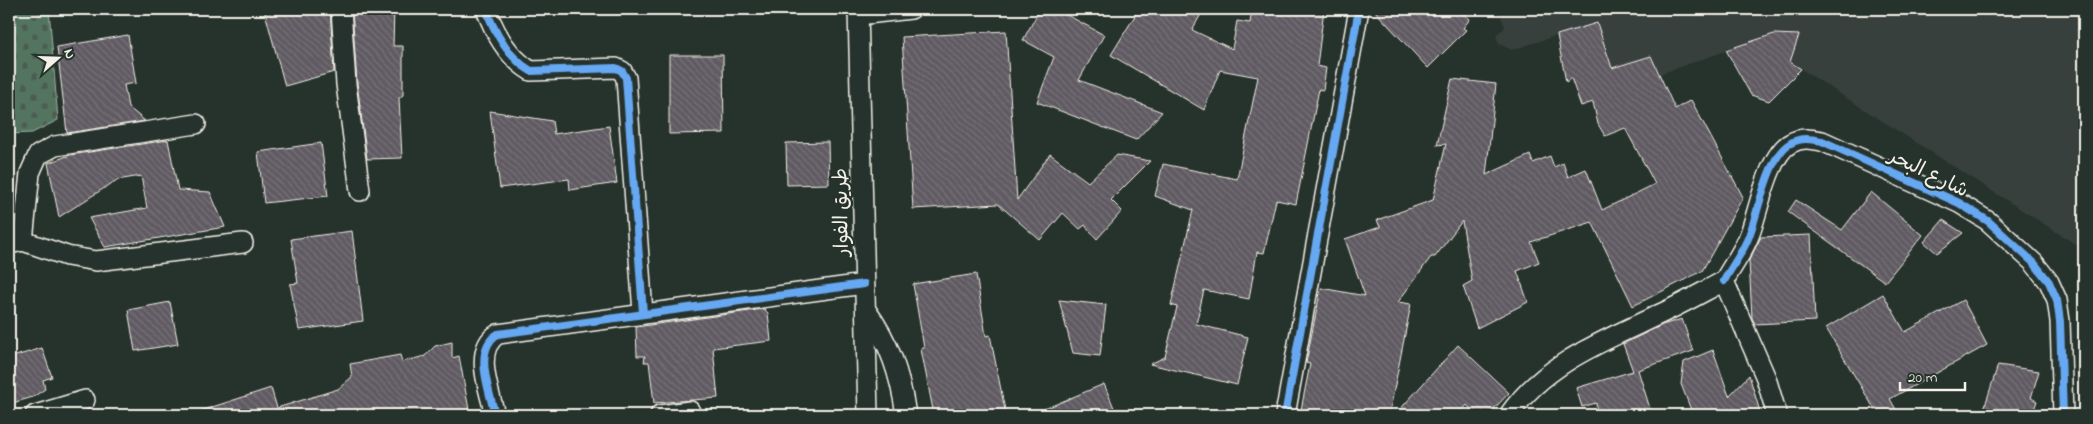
<svg xmlns="http://www.w3.org/2000/svg" width="2093" height="424" font-family="'Indie Flower','Playpen Sans Arabic',sans-serif">
  <style>
    .built { fill: #373f3d }
    .cemetery { fill: url(#cemetery-stones); stroke: #a3b2a4 }
    .building { fill: url(#building-back-hatch); stroke: #f4f1e8 }
    .lines { fill: none; stroke-linecap: round; stroke-linejoin: round }
    .minor-casing { stroke: #f4f1e8; stroke-width: 22 }
    .minor { stroke: #26332d; stroke-width: 19 }
    .cycleway-casing { stroke: #26332d; stroke-width: 11 }
    .cycleway { stroke: #66a8f1; stroke-width: 8 }
    .labels { text-anchor: middle; stroke-width: 4.5; stroke-linejoin: round; paint-order: stroke }
    .street-label { font-size: 20px; fill: #f4f1e8; stroke: #26332d }
  </style>
  <defs>
    <pattern id="cemetery-stones" width="16" height="16" patternUnits="userSpaceOnUse" patternTransform="scale(1.25)"><rect width="16" height="16" fill="#52745f"/><path d="M2 7V4a2 2 0 0 1 4 0v3zM10 15v-3a2 2 0 0 1 4 0v3z" fill="#4d5c51"/></pattern>
    <pattern id="building-back-hatch" width="6" height="6" patternUnits="userSpaceOnUse" patternTransform="scale(1.25)"><rect width="6" height="6" fill="#605a62"/><path d="M-1 5l2 2M0 0l6 6M5-1l2 2" fill="none" stroke="#777278"/></pattern>
  </defs>
  <rect width="100%" height="100%" fill="#26332d"/>
  <filter id="ink" filterUnits="userSpaceOnUse"><feTurbulence type="fractalNoise" baseFrequency=".02" numOctaves="2"/><feDisplacementMap in="SourceGraphic" scale="10" xChannelSelector="R" yChannelSelector="G"/><feConvolveMatrix kernelMatrix="1 2 1 2 8 2 1 2 1" color-interpolation-filters="sRGB"/></filter>
  <g filter="url(#ink)">
    <polygon class="built" points="1500,9 2084,9 2083,249 1790,62 1799,35 1774,34 1660,74 1651,56 1612,68 1596,23 1512,50 1499,44 1496,35 1505,27 1500,14"/>
    <polygon class="cemetery" points="9,9 49,9 58,120 32,133 9,134"/>
    <g class="building">
      <polygon points="264,9 330,9 334,72 285,86"/>
      <polygon points="352,9 394,9 393,46 403,46 403,95 399,98 402,158 367,159 357,83"/>
      <polygon points="1040,9 1056,9 1104,35 1079,80 1162,112 1136,140 1037,102 1054,57 1023,40"/>
      <polygon points="1139,9 1204,9 1192,30 1232,49 1237,21 1250,23 1252,9 1324,9 1317,66 1326,68 1323,90 1319,89 1296,204 1276,200 1264,253 1257,252 1249,299 1204,290 1196,324 1248,337 1237,385 1150,364 1165,357 1177,307 1171,305 1193,210 1155,196 1163,164 1237,179 1258,77 1220,70 1204,110 1111,55"/>
      <polygon points="1373,9 1458,9 1470,19 1463,28 1466,30 1428,68"/>
      <polygon points="1597,23 1612,68 1651,56 1675,109 1691,100 1743,197 1702,271 1633,306 1592,222 1531,242 1539,262 1517,271 1528,302 1477,328 1463,286 1472,281 1462,221 1435,257 1431,257 1398,302 1411,304 1389,415 1300,415 1310,364 1306,363 1321,288 1365,296 1345,239 1380,227 1377,220 1433,200 1446,144 1437,145 1452,79 1496,84 1486,175 1530,155 1533,163 1550,156 1554,167 1563,163 1568,177 1586,169 1602,210 1655,184 1625,128 1605,136 1598,124 1593,102 1581,106 1571,78 1566,82 1557,35"/>
      <polygon points="1006,31 1017,200 1050,154 1088,182 1117,155 1150,161 1111,200 1122,211 1097,239 1085,225 1080,229 1063,213 1040,240 998,204 913,209 902,37"/>
      <polygon points="1774,34 1799,35 1790,62 1801,69 1769,101 1751,95 1726,50"/>
      <polygon points="128,35 136,83 124,85 128,107 145,121 67,133 57,47"/>
      <polygon points="669,55 723,55 724,133 669,134"/>
      <polygon points="490,111 552,121 554,134 609,126 617,183 570,190 569,179 500,188"/>
      <polygon points="168,140 178,190 210,192 225,227 105,247 89,218 147,208 141,176 117,180 59,217 48,163 70,155"/>
      <polygon points="828,142 829,184 787,185 786,143"/>
      <polygon points="321,143 328,196 264,203 258,152"/>
      <polygon points="1871,192 1923,235 1885,282 1788,212 1796,200 1842,230"/>
      <polygon points="1943,220 1963,233 1937,253 1924,242"/>
      <polygon points="352,231 363,321 299,330 290,284 298,283 291,239"/>
      <polygon points="1811,235 1815,321 1755,324 1752,318 1749,260 1761,237"/>
      <polygon points="976,274 986,336 990,335 1006,415 934,415 921,349 924,348 913,284"/>
      <polygon points="1883,294 1905,332 1963,300 1987,345 1890,399 1899,415 1878,415 1826,328"/>
      <polygon points="1059,300 1106,305 1100,356 1073,353"/>
      <polygon points="170,302 178,344 135,351 128,310"/>
      <polygon points="764,309 768,313 771,341 713,348 718,398 654,403 649,362 644,362 645,356 637,356 636,327"/>
      <polygon points="1682,319 1693,351 1638,370 1652,415 1597,415 1596,403 1582,407 1576,388 1633,371 1623,344 1662,325"/>
      <polygon points="452,342 452,358 459,356 470,415 198,415 197,412 271,388 277,408 338,389 352,377 350,364 400,355 402,362 425,356 435,346"/>
      <polygon points="1458,345 1509,393 1488,415 1476,415 1467,405 1458,415 1395,415"/>
      <polygon points="42,348 52,377 43,380 45,389 33,397 9,404 9,358"/>
      <polygon points="1713,350 1729,396 1749,375 1761,415 1693,415 1681,384 1684,362"/>
      <polygon points="1998,365 2039,371 2031,398 2037,401 2032,415 1982,415"/>
      <polygon points="1104,384 1117,415 1030,415"/>
    </g>
    <g class="lines">
      <g class="minor-casing">
        <g id="minor">
          <polyline points="341,9 346,84 360,191"/>
          <path d="M486,9C495,34 509,58 531,71L616,68L622,71L626,78L643,313"/>
          <polyline points="858,9 868,415"/>
          <polyline points="858,15 911,9"/>
          <polyline points="23,241 30,173 38,155 55,146 196,124"/>
          <polyline points="9,244 23,241 67,256 96,261 243,243"/>
          <path d="M1724,281C1732,266 1743,252 1749,236C1758,214 1768,154 1791,143C1801,137 1811,139 1822,141L1959,203L1988,221L2034,263L2049,282L2057,300L2060,321L2063,415"/>
          <polyline points="1724,281 1766,378 1777,415"/>
          <path d="M866,310C890,343 900,374 906,415"/>
          <polyline points="35,415 85,400"/>
          <path d="M495,415C490,392 472,349 498,334L864,284"/>
          <polyline points="660,415 690,411"/>
          <polyline points="1285,415 1359,9"/>
          <path d="M1509,415C1544,363 1606,340 1660,314C1682,304 1703,292 1724,281"/>
        </g>
      </g>
      <use href="#minor" class="minor"/>
      <g class="cycleway-casing">
        <g id="cycleway">
          <path d="M486,9C495,34 509,58 531,71L616,68L622,71L626,78L643,313"/>
          <path d="M1724,281C1732,266 1743,252 1749,236C1758,214 1768,154 1791,143C1801,137 1811,139 1822,141L1959,203L1988,221L2034,263L2049,282L2057,300L2060,321L2063,415"/>
          <path d="M495,415C490,392 472,349 498,334L864,284"/>
          <polyline points="1285,415 1359,9"/>
        </g>
      </g>
      <use href="#cycleway" class="cycleway"/>
    </g>
  </g>
  <g class="labels">
    <g class="street-label">
      <text transform="translate(1929 172) rotate(26)" y="7">شارع البحر</text>
      <text transform="translate(840 212) rotate(-91)" y="7">طريق الفوار</text>
    </g>
  </g>
  <rect width="2093" height="424" fill="none" stroke="#26332d" stroke-width="30"/>
  <rect x="15" y="15" width="2063" height="394" fill="none" stroke="#f4f1e8" stroke-width="2" filter="url(#ink)"/>
  <g transform="translate(58 58) rotate(70)" stroke="#26332d" stroke-width="4" paint-order="stroke">
  <path d="M0-4L9 19L0 12L-9 19Z" fill="#f4f1e8"/>
  <text y="-8" font-size="14" font-weight="bold" text-anchor="middle" fill="#f4f1e8">N</text>
  </g>
  <path d="M1900 382v8h65v-8" fill="none" stroke="#f4f1e8" stroke-width="2.5"/>
  <text x="1908" y="382" font-size="15" fill="#f4f1e8" stroke="#26332d" stroke-width="4" paint-order="stroke">20 m</text>
</svg>
